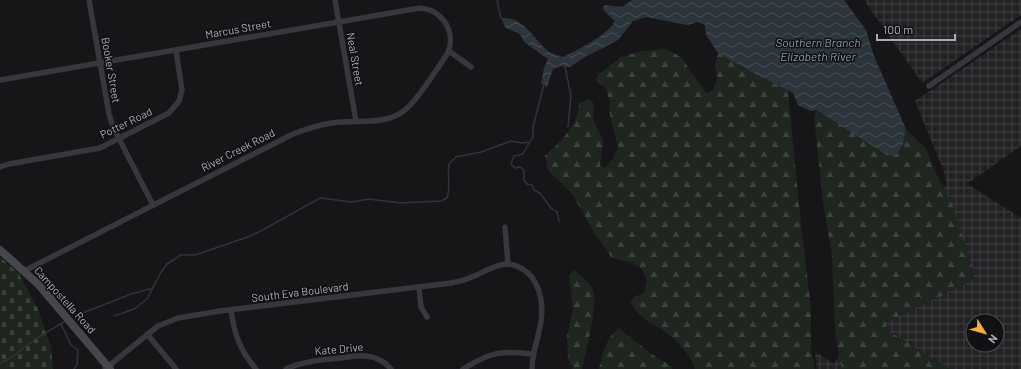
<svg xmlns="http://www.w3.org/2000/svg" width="1021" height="369" font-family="Barlow,sans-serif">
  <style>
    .industrial { fill: url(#industrial-grid); fill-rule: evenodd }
    .forest { fill: url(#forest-firs) }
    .cemetery { fill: url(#cemetery-stones) }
    .water { fill: url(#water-waves) }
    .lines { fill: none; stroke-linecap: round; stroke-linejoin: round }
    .stream { stroke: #2c353c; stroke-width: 1.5 }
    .street { stroke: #37383d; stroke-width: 5.5 }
    .secondary { stroke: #45474d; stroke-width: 8 }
    .labels { text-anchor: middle; stroke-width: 3; stroke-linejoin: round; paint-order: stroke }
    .street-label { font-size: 11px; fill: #a8adb8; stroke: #111113 }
    .water-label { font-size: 12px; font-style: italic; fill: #7f9bb3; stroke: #111113 }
  </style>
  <defs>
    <pattern id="industrial-grid" width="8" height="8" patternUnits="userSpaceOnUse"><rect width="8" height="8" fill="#222225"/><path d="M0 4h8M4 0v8" fill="none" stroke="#3f3f43"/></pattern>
    <pattern id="forest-firs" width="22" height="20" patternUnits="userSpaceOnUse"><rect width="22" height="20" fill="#1e261f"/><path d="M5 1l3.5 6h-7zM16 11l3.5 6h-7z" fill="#3c433d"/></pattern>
    <pattern id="cemetery-stones" width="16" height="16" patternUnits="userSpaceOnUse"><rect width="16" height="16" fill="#1e261f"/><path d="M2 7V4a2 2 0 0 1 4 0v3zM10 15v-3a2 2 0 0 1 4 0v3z" fill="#3c433d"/></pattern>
    <pattern id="water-waves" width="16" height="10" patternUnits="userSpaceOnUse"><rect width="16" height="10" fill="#2c353c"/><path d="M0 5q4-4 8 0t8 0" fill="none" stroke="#485056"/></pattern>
  </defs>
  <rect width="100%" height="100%" fill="#161618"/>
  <g class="industrial">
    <polygon points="864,0 1021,0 1021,15 922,83"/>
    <path d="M1021,29V146L967,184L1021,218V369H817L815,352L834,364L947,184L943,169L915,101ZM973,321H997V345H973Z"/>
  </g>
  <g class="forest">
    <path d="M666,49L681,57L706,93L713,90L717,79L715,64L718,53L752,72L788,90L801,225L811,307V349L815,369H695C691,354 676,340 664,331C659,327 652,325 647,321C641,316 635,310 630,303L634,297L644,293L647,281L642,269L632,263L612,258L595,234L572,194L548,170L545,156C560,142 579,125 579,103L590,99L594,104L593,120L603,140L600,166L605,168L613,159L618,147L612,124L609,109L610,101L605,88L596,80L598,75L621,57L642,51Z"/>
    <polygon points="817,110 840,123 903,144 906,129 926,148 934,170 953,206 974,273 973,280 894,319 886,325 887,329 890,332 950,369 842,369 835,331 832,255 823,203 814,116"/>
    <path d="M574,270C582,276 589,282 593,290C599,300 585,356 582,369H571L573,368L568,359L567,336L573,310L569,275Z"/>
    <path d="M619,328L650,353L671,366L672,369H599C603,354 606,337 619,328Z"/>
  </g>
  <polygon class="cemetery" points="0,257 19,274 37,307 51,347 53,369 0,369"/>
  <path class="water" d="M632,0H844L866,30L874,56L906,129L903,144L896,155H887L817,110L811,111L798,105L793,93L752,72L718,53L706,35L705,25L698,22L687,25L646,17L633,21L618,40L585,57L570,67L560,66L553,69L547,87L541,83L544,68L548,59L524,42L520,34L506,28L501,18C525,17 532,38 548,51C552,54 558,55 563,57C577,50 608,35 615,21L603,10L604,5L622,7Z"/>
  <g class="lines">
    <g class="stream">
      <polyline points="497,0 501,18"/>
      <polyline points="565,67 571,96 568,127"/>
      <polyline points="529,143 523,154 514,156 511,164 515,168 520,167 524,170 524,180 527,184 532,185 534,190 540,193 551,208 557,212 559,221"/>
      <polyline points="75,316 131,294 153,288"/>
      <path d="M114,316L134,309L147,299L160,274L167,264L181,255H195L245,238L259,232L320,198L352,202L369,199L400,203L441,201L447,198C451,187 447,175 449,164L456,157L481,152L511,141L522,143L530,142L533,137V127L544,84"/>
      <polyline points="61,324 71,345 78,350 77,365 74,369"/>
      <path d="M0,363C9,360 14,356 21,350C34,339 49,331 64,322"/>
    </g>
    <g class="street">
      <polyline points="89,0 109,114 113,127 153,205"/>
      <polyline points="335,0 356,121"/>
      <polyline points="449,51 471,67"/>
      <path d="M0,80L420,8C444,10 458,35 446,56C435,71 419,99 405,110C386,125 363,120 340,122C324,123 309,128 293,134L24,271"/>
      <polyline points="929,86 1021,22"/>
      <polyline points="0,167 9,164 100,148 169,113 179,101 182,90 176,50"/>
      <polyline points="505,227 508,264"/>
      <polyline points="419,287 421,307 427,317"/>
      <path d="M231,310C234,333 240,351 256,369"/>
      <polyline points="147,334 176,369"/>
      <path d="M105,369L158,326L178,318L220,311L451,283C458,282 465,280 472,277C482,273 494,265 506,264C514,264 522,268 528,273C542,286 544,310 540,327C537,342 532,354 532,369"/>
      <path d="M286,369C303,361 323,360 341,358C349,357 358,355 366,356C376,357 385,362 391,369"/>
      <path d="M463,369C491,352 501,350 533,354"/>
    </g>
    <polyline class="secondary" points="0,250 38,284 110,369"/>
  </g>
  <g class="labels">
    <g class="street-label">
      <text transform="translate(238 29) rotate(-10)" y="4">Marcus Street</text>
      <text transform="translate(355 59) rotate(80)" y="4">Neal Street</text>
      <text transform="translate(111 70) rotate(80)" y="4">Booker Street</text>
      <text transform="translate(126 123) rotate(-26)" y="4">Potter Road</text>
      <text transform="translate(238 150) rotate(-27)" y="4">River Creek Road</text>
      <text transform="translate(300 292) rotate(-7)" y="4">South Eva Boulevard</text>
      <text transform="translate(65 300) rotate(48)" y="4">Campostella Road</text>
      <text transform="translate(339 349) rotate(-5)" y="4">Kate Drive</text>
    </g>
    <g class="water-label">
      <text x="818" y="47">Southern Branch<tspan x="818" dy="14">Elizabeth River</tspan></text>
    </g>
  </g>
  <g transform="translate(985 333) rotate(127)"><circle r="19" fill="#111113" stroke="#4d4f55"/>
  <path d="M0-3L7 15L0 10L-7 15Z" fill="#f2b134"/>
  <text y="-6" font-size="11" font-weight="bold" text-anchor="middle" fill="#a8adb8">N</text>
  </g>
  <path d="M877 34v6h78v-6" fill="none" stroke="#a8adb8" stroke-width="2"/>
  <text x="883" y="34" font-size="12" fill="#a8adb8" stroke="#111113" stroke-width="3" paint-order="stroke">100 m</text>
</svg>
